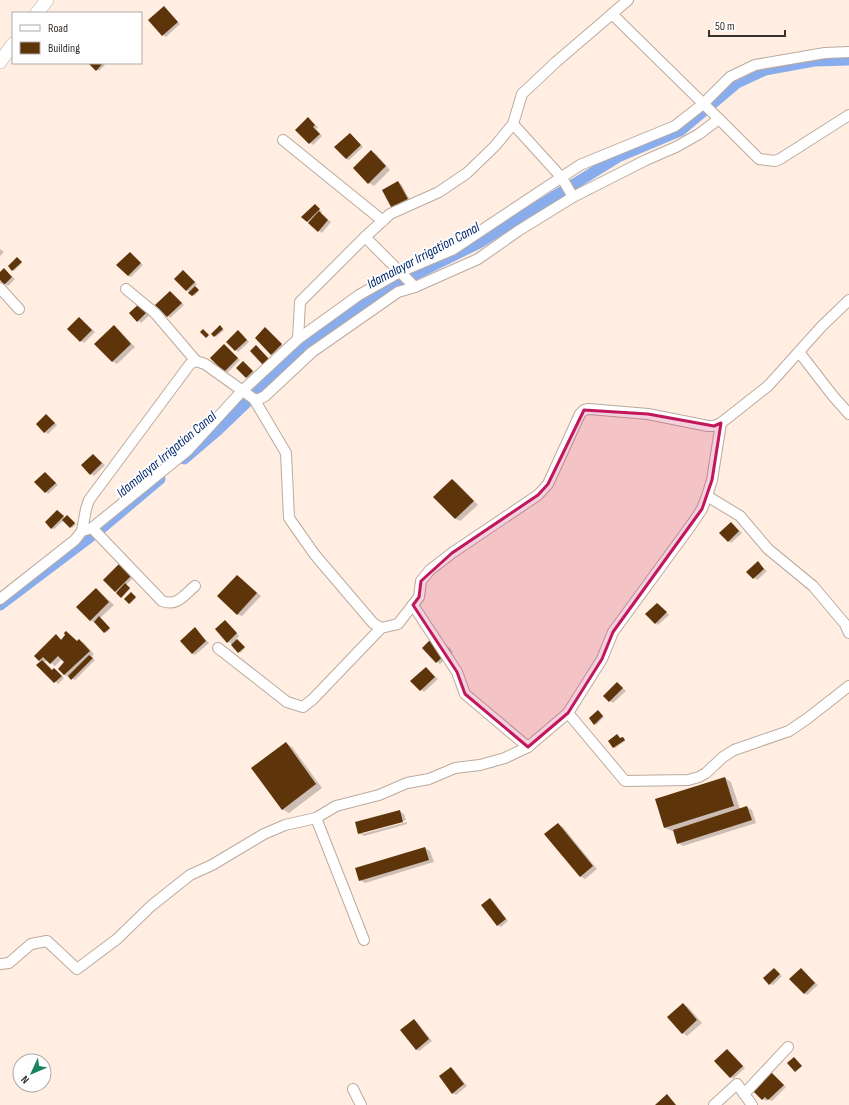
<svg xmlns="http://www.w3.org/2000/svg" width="849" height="1105" font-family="'Sofia Sans Condensed',sans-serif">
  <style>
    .shadow { fill: #0003 }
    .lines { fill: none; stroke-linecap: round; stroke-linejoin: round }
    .canal { stroke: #89adec; stroke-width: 11 }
    .building { fill: #5e340a }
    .minor-casing { stroke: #bbab9f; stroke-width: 12 }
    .major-casing { stroke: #bbab9f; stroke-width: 14 }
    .minor { stroke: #fff; stroke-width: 10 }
    .major { stroke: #fff; stroke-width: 13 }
    .marked { fill: #c2185b; fill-opacity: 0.2; stroke: #c2185b; stroke-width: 3; stroke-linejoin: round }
    .labels { text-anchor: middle; stroke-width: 4; stroke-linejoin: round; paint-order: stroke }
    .water-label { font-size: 14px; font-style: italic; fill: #01276e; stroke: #fefefe }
  </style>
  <rect width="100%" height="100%" fill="#ffeee1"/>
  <g class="shadow">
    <polygon points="164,7 180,24 166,37 163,35"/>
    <polygon points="89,63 102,63 105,65 99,71"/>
    <polygon points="308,119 318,127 316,129 322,136 313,145 297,130"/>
    <polygon points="350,134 363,147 349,160 346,159"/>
    <polygon points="371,151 376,154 390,170 374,186 369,183"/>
    <polygon points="398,182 401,184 410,200 394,208 391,207"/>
    <polygon points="315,205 322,212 320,213 331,222 322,233 307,221"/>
    <polygon points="0,249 4,252 0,256"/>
    <polygon points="130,253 143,265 131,277 128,276"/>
    <polygon points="18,259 22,263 14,271 13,270"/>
    <polygon points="4,270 15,279 8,286 0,279 0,274"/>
    <polygon points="183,271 197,284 194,287 199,291 194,296 186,290"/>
    <polygon points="170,292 184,305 170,318 157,305"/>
    <polygon points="140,304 151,314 141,323 130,313"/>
    <polygon points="80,318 95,332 84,343 68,329"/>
    <polygon points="114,327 119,330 135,347 117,364 112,361"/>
    <polygon points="221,327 224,330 216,337 215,336 212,334"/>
    <polygon points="268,330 284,347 275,356 272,354"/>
    <polygon points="241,333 249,342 238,352 236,350"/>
    <polygon points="225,345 240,360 227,373 224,371"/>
    <polygon points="246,364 255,374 250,379 247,377"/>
    <polygon points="46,415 57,425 48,434 45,432"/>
    <polygon points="93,455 105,465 94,476 91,474"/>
    <polygon points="45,473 58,485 48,494 46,492"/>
    <polygon points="453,480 457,483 478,505 460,521 456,519 435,497"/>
    <polygon points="58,511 65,518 68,516 76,524 72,528 64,520 54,529 51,528"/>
    <polygon points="734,525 742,533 731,543 721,533"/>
    <polygon points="758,563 767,571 757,580 748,572"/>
    <polygon points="119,565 133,578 126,585 130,589 122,597 115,591"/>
    <polygon points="237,576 242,579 261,596 242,616 237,614"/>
    <polygon points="96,589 100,592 114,605 100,618 110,629 106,633 96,622 95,623 90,620"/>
    <polygon points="132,594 136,598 130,604 129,603"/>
    <polygon points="658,604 669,615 658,625 656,623"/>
    <polygon points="228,623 239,636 236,639 245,648 240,653 232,644 228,642"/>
    <polygon points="195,629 209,643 195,655 192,653"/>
    <polygon points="66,632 78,642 79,641 84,643 94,654 91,657 95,660 75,680 65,675 59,669 66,662 62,659 55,666 47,660 45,662 53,671 54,669 57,671 64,678 58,684 38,665 42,661 39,660 56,636 62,640 67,635"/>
    <polygon points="439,637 453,652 440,664 437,662"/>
    <polygon points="426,668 438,679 424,692 412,681"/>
    <polygon points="617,683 626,691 613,703 604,696"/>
    <polygon points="599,712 604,717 596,725 595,724"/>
    <polygon points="624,738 625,741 615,748 610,742"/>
    <polygon points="286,743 292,747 322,788 289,813 282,809"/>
    <polygon points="725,778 731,782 740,809 747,807 752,810 756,823 683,846 678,843 674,831 672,831 665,828"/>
    <polygon points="400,812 404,814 406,820 362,832 362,834 407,822 407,824 364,836 359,833"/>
    <polygon points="558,824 563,827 597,869 585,879 580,876"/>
    <polygon points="425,848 430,851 434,862 365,883 360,880"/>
    <polygon points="490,899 493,901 508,921 501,927 498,925"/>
    <polygon points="774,969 782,976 773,985 770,984"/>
    <polygon points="801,969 818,985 807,995 804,993"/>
    <polygon points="683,1004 688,1007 702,1023 687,1036 683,1033"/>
    <polygon points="414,1020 417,1022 432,1041 419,1051 416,1049"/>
    <polygon points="727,1050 745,1068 733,1079 731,1077"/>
    <polygon points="451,1068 454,1070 467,1086 456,1095 453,1093"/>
    <polygon points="771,1073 786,1087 772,1101 768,1099 766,1101 763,1099"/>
  </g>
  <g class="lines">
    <g class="canal">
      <polyline points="184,459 218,430 317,335 394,285 479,243 618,157 680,131 737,83 765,70 814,61 849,60"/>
      <polyline points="0,605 102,528 160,479"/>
    </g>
  </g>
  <g class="building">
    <polygon points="164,6 178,22 162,36 148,20"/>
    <polygon points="88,63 103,63 96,71"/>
    <polygon points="308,117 315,125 313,127 320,134 309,144 295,130"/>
    <polygon points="350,133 361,145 346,159 334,147"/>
    <polygon points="371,150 386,166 368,184 353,168"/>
    <polygon points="398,181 408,199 391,207 382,190"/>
    <polygon points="315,204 320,209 307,222 301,217"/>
    <polygon points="319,211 328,220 318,232 308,223"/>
    <polygon points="130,252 141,263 128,276 116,265"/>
    <polygon points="17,257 22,262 12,271 8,266"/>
    <polygon points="4,268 12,277 4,285 0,280 0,272"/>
    <polygon points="183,270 195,282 186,291 174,279"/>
    <polygon points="195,286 199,290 192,296 188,293"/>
    <polygon points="170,291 182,303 167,317 155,305"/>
    <polygon points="140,303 148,311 137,322 129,313"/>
    <polygon points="79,317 92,330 80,342 67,329"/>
    <polygon points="114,325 131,344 112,362 94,344"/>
    <polygon points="220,325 223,329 214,337 211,334"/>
    <polygon points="265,327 282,344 271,355 255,338"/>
    <polygon points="203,329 209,335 206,338 200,332"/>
    <polygon points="238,330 247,340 235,351 226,342"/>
    <polygon points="224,344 238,358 224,372 210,358"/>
    <polygon points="256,345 269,359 263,365 250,351"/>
    <polygon points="243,361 253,371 246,378 236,368"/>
    <polygon points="46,414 55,423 44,433 36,424"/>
    <polygon points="93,454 102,463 90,475 81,465"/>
    <polygon points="45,472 56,483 45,493 34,482"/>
    <polygon points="452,479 474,501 455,519 433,497"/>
    <polygon points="57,510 64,516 51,529 45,522"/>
    <polygon points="67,515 75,523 70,528 62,520"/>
    <polygon points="731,522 739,531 728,542 719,533"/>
    <polygon points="758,561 764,569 753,579 746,572"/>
    <polygon points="119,564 131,576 115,592 103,580"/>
    <polygon points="237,575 257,593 237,615 217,596"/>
    <polygon points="125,583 130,588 121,598 116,593"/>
    <polygon points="96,588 109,602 90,621 76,607"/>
    <polygon points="131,592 136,597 129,604 124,599"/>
    <polygon points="657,603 667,612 655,624 645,614"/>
    <polygon points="99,616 110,628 104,633 94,622"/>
    <polygon points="225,620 237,633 227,643 215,629"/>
    <polygon points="195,627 206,641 192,654 180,641"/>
    <polygon points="66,631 77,641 79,639 90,651 64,675 58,669 64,662 58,656 50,664 43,657 39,661 34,656 56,634 61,640 65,635 64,633"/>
    <polygon points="436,634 450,650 436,663 422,648"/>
    <polygon points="237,639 245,647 238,653 231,645"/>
    <polygon points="89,655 93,658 71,680 68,676"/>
    <polygon points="42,660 52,670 54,668 62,676 54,683 36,665"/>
    <polygon points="426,667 435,677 420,691 410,681"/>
    <polygon points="617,682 623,688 609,702 603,696"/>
    <polygon points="598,710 603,716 594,725 589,718"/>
    <polygon points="617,734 620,738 623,737 625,740 613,748 608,741"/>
    <polygon points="286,742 316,784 282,810 251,768"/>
    <polygon points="725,777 734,806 664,828 655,799"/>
    <polygon points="747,806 752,820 677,844 673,830"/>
    <polygon points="400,810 403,822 358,834 355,822"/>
    <polygon points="558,823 593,866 580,877 544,834"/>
    <polygon points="425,847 429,860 359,881 355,868"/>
    <polygon points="490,898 506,919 497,926 481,905"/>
    <polygon points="774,968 780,974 769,985 763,978"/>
    <polygon points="801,968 815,983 804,994 789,979"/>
    <polygon points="683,1003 697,1020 682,1034 667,1017"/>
    <polygon points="414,1019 429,1039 416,1050 400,1030"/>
    <polygon points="727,1049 743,1066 730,1078 714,1061"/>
    <polygon points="794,1057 802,1066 795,1072 787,1063"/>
    <polygon points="451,1067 464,1084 452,1094 439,1076"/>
    <polygon points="771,1072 784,1085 768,1100 765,1097 762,1100 753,1091 758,1087 757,1085"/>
    <polygon points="667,1094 676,1105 655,1105"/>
  </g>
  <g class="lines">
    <g class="minor-casing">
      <g id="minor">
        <polyline points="628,0 612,14 719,119"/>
        <polyline points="513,124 562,178 573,197"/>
        <polyline points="283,140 383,221"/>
        <polyline points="415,287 365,237 390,214 439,192 467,173 495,146 513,124 522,94 556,62 612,14"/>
        <polyline points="0,288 19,309"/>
        <polyline points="126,289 155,313 196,361"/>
        <polyline points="298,339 300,302 365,237"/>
        <polyline points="799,352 833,396 849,414"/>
        <polyline points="254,399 259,399 265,396 312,352 398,292 415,287 478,259 518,231 573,197 646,160 676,147 699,134 719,119 759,159 775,161 780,159 849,115"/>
        <polyline points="721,423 712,480 707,496 740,516 768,549 813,586 845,624 849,633"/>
        <path d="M92,528L162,601C177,607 184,595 195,586"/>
        <polyline points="82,531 86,509 89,500 190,364 196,361 205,364 254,399 286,453 289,518 315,555 373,623 381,628"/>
        <polyline points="0,599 75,540 82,531 92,528 187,451 242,391 298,339 359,295 400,272 452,250 580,165 675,126 703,104 730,77 755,65 825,53 849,52"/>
        <polyline points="413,605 457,672 465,694 528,747"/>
        <polyline points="218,648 287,702 303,707 313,699 381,628 398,624 419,597 421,581 430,570 452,553 538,495 548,484 580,414 584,410 589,409 648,414 708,426 714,426 721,423 768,386 822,326 849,300"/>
        <polyline points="568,713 625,781 688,780 699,777 706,773 723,757 734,750 789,731 808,718 849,686"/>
        <polyline points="316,818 364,940"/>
        <polyline points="0,964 9,963 31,944 47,941 77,969 117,939 151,906 190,875 212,865 264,834 285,825 316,818 336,806 379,795 407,783 429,779 455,768 480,765 505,758 528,747 568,713 602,659 613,632 692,524 702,509 707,496"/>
        <polyline points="353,1089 361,1105"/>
        <polyline points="744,1094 788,1047"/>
        <polyline points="714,1105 737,1084 752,1105"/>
      </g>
    </g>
    <g class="major-casing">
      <g id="major">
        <polyline points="37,13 47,0"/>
        <polyline points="0,62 13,44"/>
      </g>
    </g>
    <use href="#minor" class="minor"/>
    <use href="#major" class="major"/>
  </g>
  <path class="marked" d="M584,410L648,414L714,426L721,423L712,480L702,509L613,632L602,659L568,713L528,747L465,694L457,672L413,605L419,597L421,581L452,553L538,495L548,484Z"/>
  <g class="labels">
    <g class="water-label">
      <text transform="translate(423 255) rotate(-28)" y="5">Idamalayar Irrigation Canal</text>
      <text transform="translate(166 454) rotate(-40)" y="5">Idamalayar Irrigation Canal</text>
    </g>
  </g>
  <rect x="12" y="12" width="130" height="52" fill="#fefefe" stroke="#aeacaa"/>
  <rect x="20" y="25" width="20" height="6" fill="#ffffff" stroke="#aeacaa"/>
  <text x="48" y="32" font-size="12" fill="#37312c">Road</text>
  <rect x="20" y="42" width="20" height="12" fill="#5e340a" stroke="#aeacaa"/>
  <text x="48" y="52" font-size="12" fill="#37312c">Building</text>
  <g transform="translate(32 1073) rotate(226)"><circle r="19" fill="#fefefe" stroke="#aeacaa"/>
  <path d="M0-3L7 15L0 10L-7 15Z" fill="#1b825d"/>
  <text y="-6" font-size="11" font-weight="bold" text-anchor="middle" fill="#37312c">N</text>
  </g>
  <path d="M709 30v6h76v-6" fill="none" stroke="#37312c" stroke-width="2"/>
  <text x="715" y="30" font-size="12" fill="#37312c" stroke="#fefefe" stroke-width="3" paint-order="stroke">50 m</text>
</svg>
